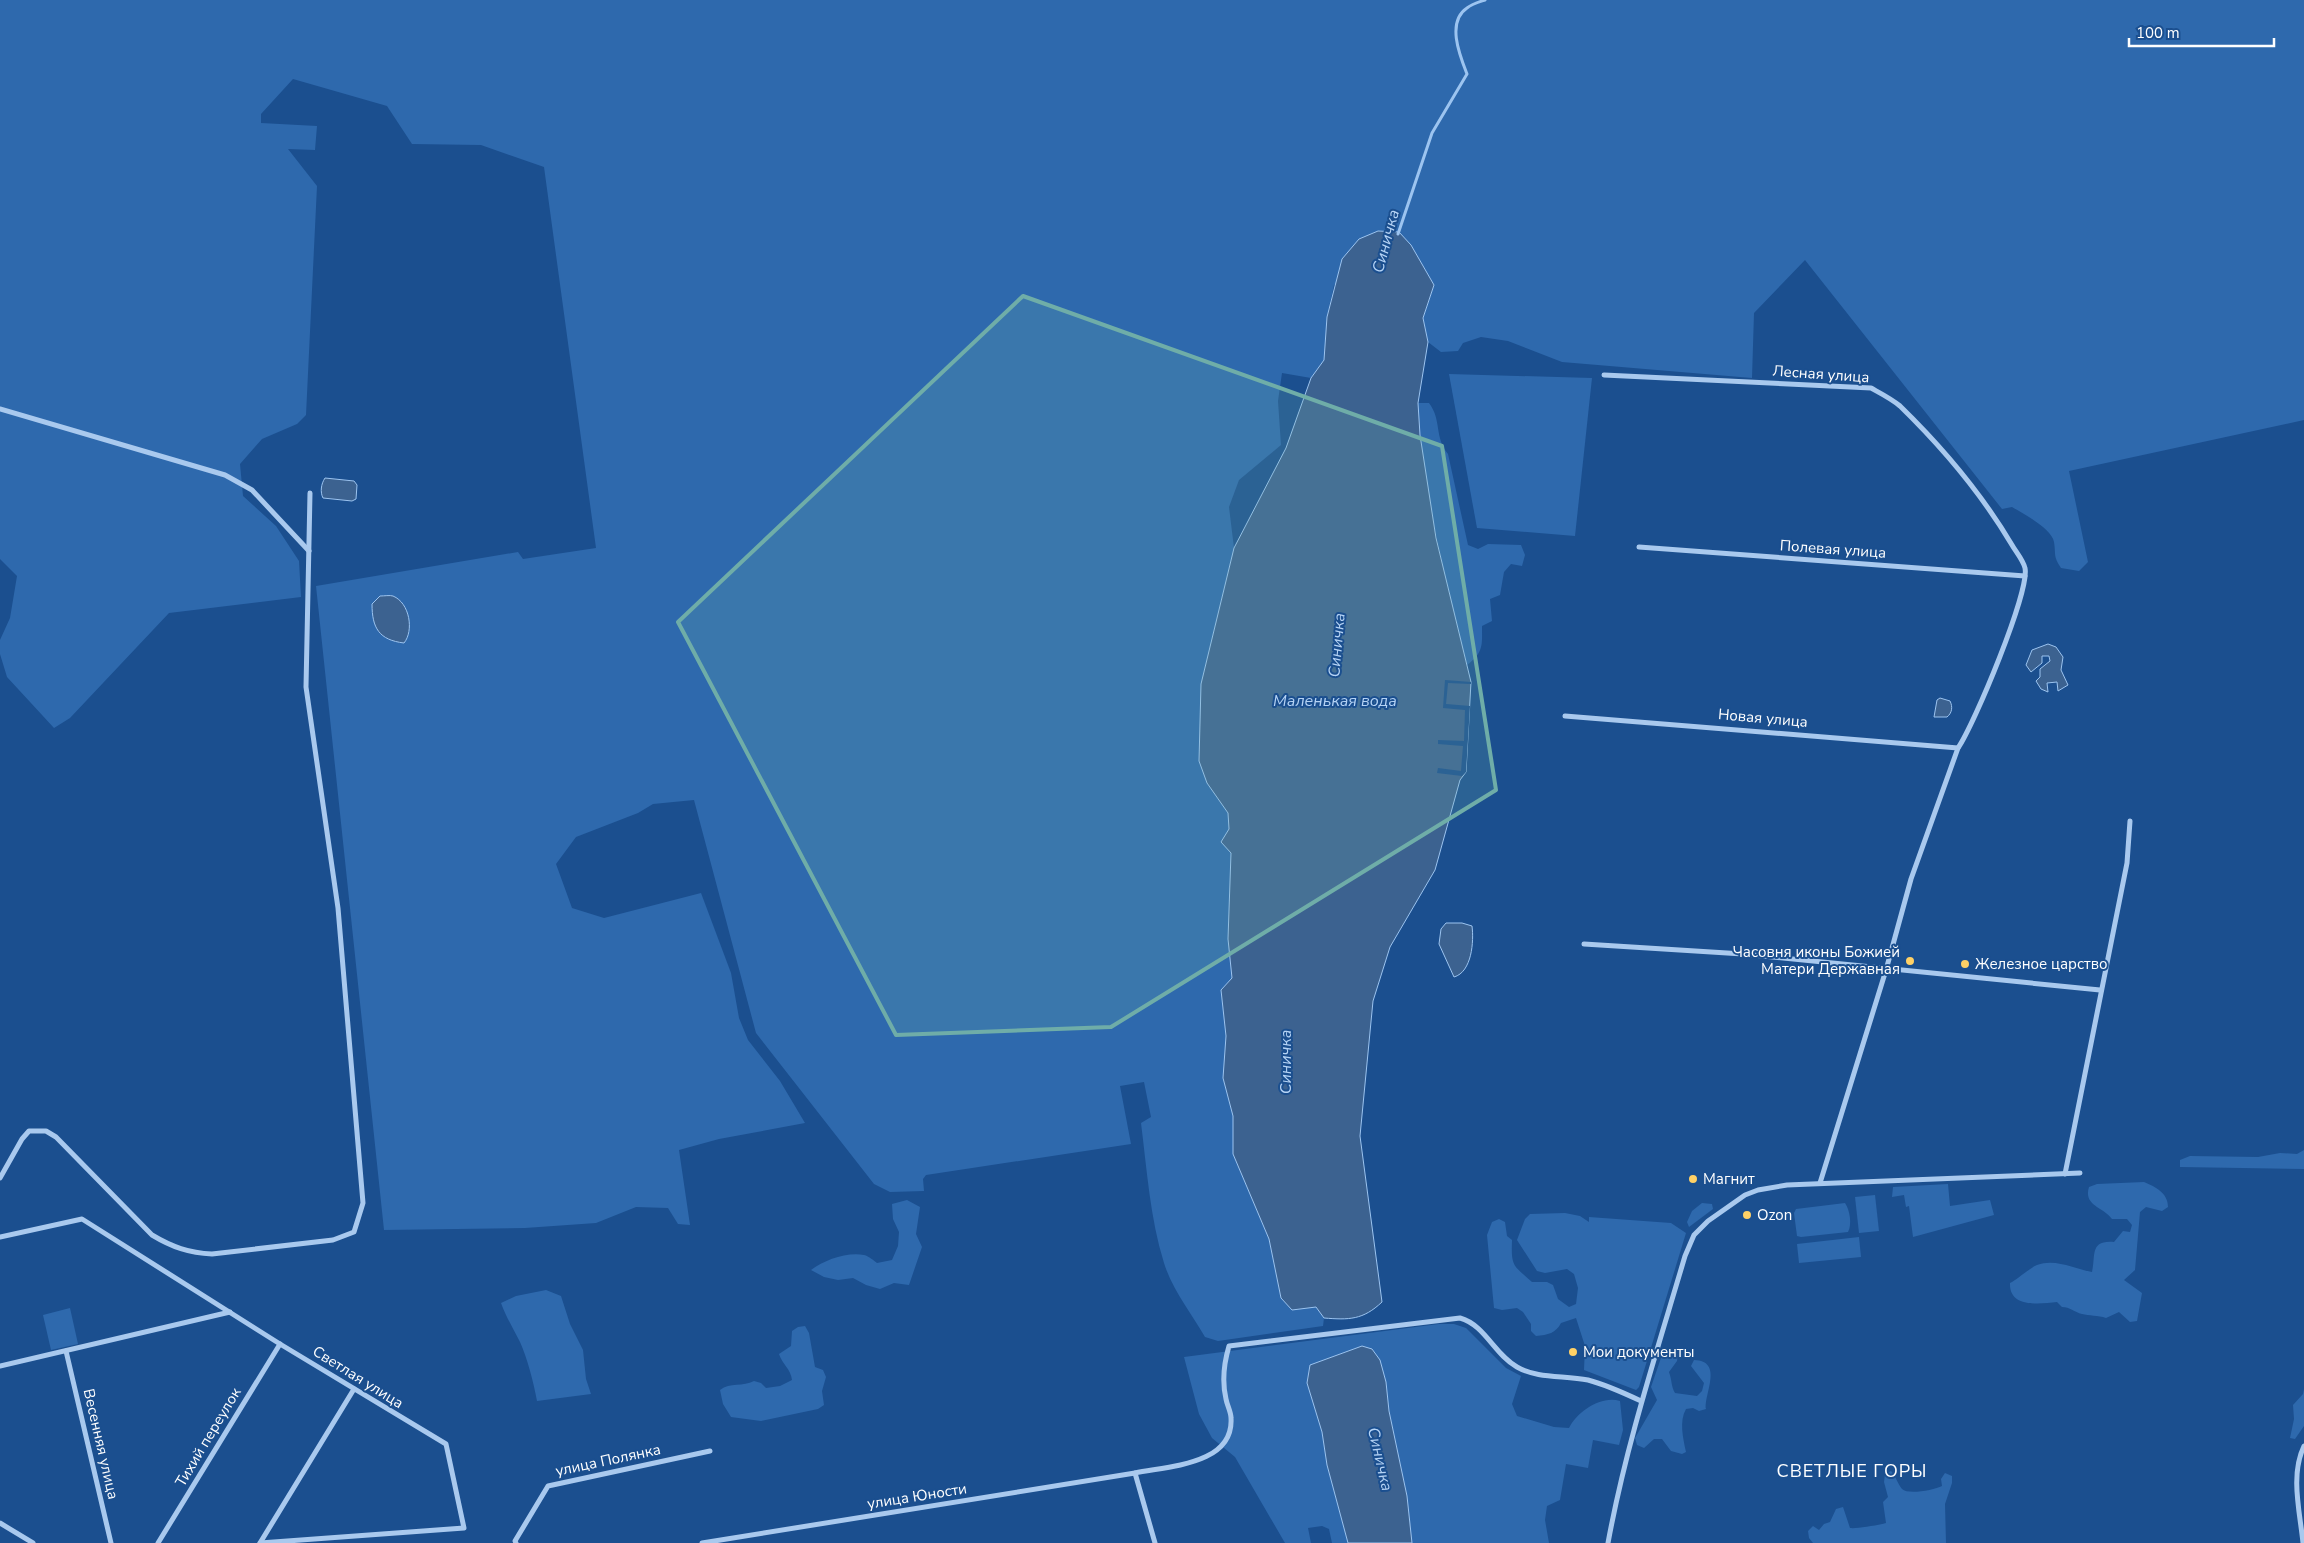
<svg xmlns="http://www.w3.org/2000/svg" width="2304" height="1543" font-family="'Nunito Sans',sans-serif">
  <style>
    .green { fill: #2e69ad }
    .water { fill: #3c6290; stroke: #9cc4f0 }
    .pier { fill: #1b4f8f }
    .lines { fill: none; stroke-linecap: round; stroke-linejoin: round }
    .stream { stroke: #9cc4f0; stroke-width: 3 }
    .minor { stroke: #a9c9ee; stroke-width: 5 }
    .marked { fill: #6fada8; fill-opacity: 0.2; stroke: #6fada8; stroke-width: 4; stroke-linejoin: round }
    .poi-dot { fill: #ffd166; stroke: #1b4f8f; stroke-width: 2 }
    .labels { text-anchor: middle; stroke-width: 4; stroke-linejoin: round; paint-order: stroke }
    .street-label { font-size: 15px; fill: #fff; stroke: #1b4f8f }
    .poi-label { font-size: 15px; fill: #fff; stroke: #1b4f8f; text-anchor: start }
    .water-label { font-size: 16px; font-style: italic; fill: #b5d3f5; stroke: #1b4f8f }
    .quarter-label { font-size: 18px; letter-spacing: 1px; fill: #fff; stroke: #1b4f8f }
  </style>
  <rect width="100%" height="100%" fill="#1b4f8f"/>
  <g class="green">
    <path d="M0,0H2304V420L2069,471L2088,562L2079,571L2061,568C2053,556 2056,555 2054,542C2052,529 2024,514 2012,507L2002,509L1805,260L1754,313L1752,378L1562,362L1508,341L1481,337L1463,343L1458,351L1441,352L1428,342L1423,318L1434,285L1411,245L1334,285L1327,317L1324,360L1311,378L1282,373L1278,401L1281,445L1239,480L1229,507L1234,548L1201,684L1207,783L1228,813L1229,829L1222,842L1231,853L1228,939L1232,978L1221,990L1226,1036L1223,1078L1234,1116L1233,1154L1269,1239L1281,1298L1292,1310L1316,1307L1324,1318L1323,1326L1218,1341L1205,1337C1191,1313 1172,1289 1164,1263C1150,1218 1147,1170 1141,1123L1151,1117L1144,1082L1120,1086L1131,1144L926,1175L923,1179L924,1191L890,1192L874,1184L756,1033L694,800L653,804L638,813L576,837L556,864L572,908L604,918L701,893L731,973L739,1018L748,1040L780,1081L805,1123L719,1139L679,1150L690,1225L678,1224L668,1208L636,1207L596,1223L525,1228L384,1230L316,586L518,552L523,559L596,548L544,167L481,145L412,144L387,106L293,79L261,114V123L317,126L315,150L288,149L317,186L306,415L297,424L262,439L240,464L243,496L276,526L299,561L301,597L169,613L70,718L54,728L7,677L0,654V640L10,618L17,576L0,559Z"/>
    <polygon points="1449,374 1592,378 1575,536 1477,528"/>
    <path d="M1418,403H1429C1442,420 1434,437 1448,454L1468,545L1478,549L1488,544L1521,545L1525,555L1522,566L1511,564L1504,572L1500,595L1490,599L1492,621L1482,626C1482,645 1484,652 1467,665C1446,579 1422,492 1418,403Z"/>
    <polygon points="2304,1150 2304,1169 2180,1167 2180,1160 2190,1156 2258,1157 2280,1153 2297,1154"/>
    <path d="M2144,1182C2156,1187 2168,1193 2168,1207L2162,1211L2146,1207L2140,1212L2135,1270L2124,1280L2142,1293L2137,1321L2130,1322L2119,1312L2106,1318C2098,1315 2089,1316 2082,1314C2074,1312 2070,1307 2062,1307L2057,1302C2039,1304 2009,1308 2010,1283C2018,1279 2031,1267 2037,1265C2056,1258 2074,1269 2092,1272C2096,1256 2089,1240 2114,1242L2123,1231L2130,1232L2132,1225L2127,1219H2112C2104,1207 2083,1206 2089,1187L2097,1184Z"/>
    <polygon points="1948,1184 1950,1206 1990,1200 1994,1215 1913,1237 1909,1206 1906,1207 1904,1195 1892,1197 1893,1187"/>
    <polygon points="1875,1195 1879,1231 1859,1233 1855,1197"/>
    <path d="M907,1200L920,1207L916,1234L922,1247L909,1285L894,1283L880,1289L866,1285L853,1278L838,1280L824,1277L811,1270C825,1260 846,1252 864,1255C869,1256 874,1261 877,1263L892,1260L898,1246L899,1232L893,1219L892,1204Z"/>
    <polygon points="1702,1203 1712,1204 1713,1209 1689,1227 1687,1222 1692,1211"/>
    <path d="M1845,1203C1850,1210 1852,1225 1848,1232L1801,1237L1797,1236L1794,1213L1796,1209Z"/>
    <path d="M1565,1213L1580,1216L1589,1222V1217L1671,1223L1686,1233L1639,1387L1636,1390L1584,1370L1585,1346L1576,1318L1561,1323C1556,1333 1548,1335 1536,1336L1531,1331V1324L1523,1312L1517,1308L1502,1310L1494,1308L1487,1235L1492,1222L1499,1219L1505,1222L1507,1236L1512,1240C1511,1267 1513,1265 1532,1282H1547L1553,1285L1558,1299L1569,1307L1576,1304L1578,1288L1574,1274L1567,1269L1545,1273L1537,1271L1517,1240L1525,1219L1530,1214Z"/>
    <polygon points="1859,1237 1861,1257 1799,1263 1797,1244"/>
    <path d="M546,1290L561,1296L570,1324L583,1350L586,1379L591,1394L537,1401C534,1384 527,1357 520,1342C513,1328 506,1317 501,1303L516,1296Z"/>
    <polygon points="70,1308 78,1344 51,1350 43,1315"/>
    <path d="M1439,1324H1454L1466,1328L1506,1368L1521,1376L1512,1404L1517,1416L1554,1427L1569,1428C1577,1412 1601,1395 1620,1401L1623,1430L1619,1445L1593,1440L1588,1468L1566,1464L1560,1500L1547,1506L1545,1520L1549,1543H1412L1407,1496L1389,1411L1386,1382L1362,1346L1310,1365L1307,1382L1322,1432L1327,1465L1348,1543H1332L1329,1529L1322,1526L1308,1528L1311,1543H1285L1235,1457L1212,1438L1199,1414L1184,1357Z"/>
    <path d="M805,1326L809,1333L815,1367L823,1370L826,1377L822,1391L824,1405L818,1409L761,1421L731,1417L723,1404L720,1390C730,1382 743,1387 754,1381L761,1383L766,1388L780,1386L792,1380C791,1369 782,1364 779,1354L791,1346L792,1331L798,1327Z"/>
    <path d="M1663,1352L1678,1354L1677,1361L1669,1372C1672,1380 1671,1386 1675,1393L1697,1396L1702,1391L1704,1383L1691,1366L1694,1360C1724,1361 1704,1394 1706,1409L1699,1411L1693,1408L1686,1409C1679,1421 1683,1438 1686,1452L1682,1454L1671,1451L1662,1439H1654L1644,1448L1637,1445L1635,1438L1657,1400L1651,1387Z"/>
    <polygon points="2304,1389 2304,1426 2295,1439 2290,1438 2294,1419 2293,1405 2303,1394"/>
    <path d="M1891,1471C1896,1476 1897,1483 1902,1489C1908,1495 1934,1490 1942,1486L1941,1479L1945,1473L1952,1476V1483L1945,1504L1946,1543H1813L1809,1538L1808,1531L1813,1526L1819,1530L1824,1524L1830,1522L1836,1509L1843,1507L1850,1528C1856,1529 1879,1525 1886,1523L1883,1502L1888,1497L1884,1482L1885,1474Z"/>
  </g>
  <g class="water">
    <path d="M1378,231L1399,232L1411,245L1434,285L1423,318L1428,342L1418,403L1420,435L1436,538L1471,682L1466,772L1460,780L1435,870L1390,947L1373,1001L1360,1136L1382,1302C1363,1320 1349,1320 1324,1318L1316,1307L1292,1310L1281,1298L1269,1239L1233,1154V1116L1223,1078L1226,1036L1221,990L1232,978L1228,939L1231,853L1221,842L1229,829L1228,813L1207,783L1199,761L1201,684L1234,548L1286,448L1311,378L1324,360L1327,317L1342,259L1359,239Z"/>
    <path d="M325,478L354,481L357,485L356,499L352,501L323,498C320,492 321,484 325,478Z"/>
    <path d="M380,596C384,596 390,595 393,596C410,603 414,631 404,643C379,640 372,628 372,604Z"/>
    <polygon points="2048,644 2056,647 2063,657 2061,670 2068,685 2058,691 2057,682 2047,683 2048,692 2041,689 2036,681 2040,677 2040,669 2050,661 2049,656 2042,656 2042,663 2031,672 2026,665 2032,650"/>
    <path d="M1940,698L1950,701C1953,707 1952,713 1947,717H1934L1937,700Z"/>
    <path d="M1446,923H1462L1472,926C1474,941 1472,972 1454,977L1439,944L1441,929Z"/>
    <polygon points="1362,1346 1372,1349 1380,1360 1386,1382 1389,1411 1407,1496 1412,1543 1348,1543 1327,1465 1322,1432 1307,1383 1310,1365"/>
  </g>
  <polygon class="pier" points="1445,680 1471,682 1471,684 1448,683 1446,704 1470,706 1466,772 1462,776 1437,773 1438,768 1461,771 1463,746 1438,744 1438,740 1464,741 1465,710 1443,708"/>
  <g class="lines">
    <path class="stream" d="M1398,234L1432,133L1467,74C1460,56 1446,22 1467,8C1472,4 1479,2 1485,0"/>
    <g class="minor">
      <path d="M1604,375L1871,388C1880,393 1892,399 1900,406C1941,446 1983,496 2012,545C2016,552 2023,560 2025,568C2030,591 1974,725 1958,748L1911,879L1886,970L1820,1183"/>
      <polyline points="0,409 225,475 252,490 309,551"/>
      <polyline points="1639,547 2025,576"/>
      <polyline points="1565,716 1958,748"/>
      <polyline points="1584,944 1743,954 2100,990"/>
      <polyline points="2065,1174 2127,863 2130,821"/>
      <path d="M0,1178L22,1139L29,1131H46L56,1137L152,1235C172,1247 189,1253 212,1254L333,1240L354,1232L363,1203L338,908L306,687L310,493"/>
      <polyline points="0,1237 82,1219 280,1344 446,1444 464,1528 260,1543"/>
      <polyline points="66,1351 111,1543"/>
      <polyline points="0,1366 230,1312"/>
      <polyline points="1135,1473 1155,1543"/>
      <polyline points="0,1523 33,1543"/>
      <polyline points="158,1543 280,1344"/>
      <polyline points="260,1543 354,1389"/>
      <polyline points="516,1543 515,1541 548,1486 710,1451"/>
      <path d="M702,1543L1135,1473C1168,1466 1234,1465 1231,1418C1231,1412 1227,1405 1226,1399C1222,1382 1224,1363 1229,1346L1460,1318C1485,1325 1494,1354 1517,1367C1538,1379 1564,1375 1588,1380C1607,1385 1624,1393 1641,1401"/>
      <path d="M1608,1543C1626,1445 1657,1351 1685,1256L1694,1235L1708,1221L1745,1195L1758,1190L1787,1185L2080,1173"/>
      <path d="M2303,1543C2300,1512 2290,1475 2304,1446"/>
    </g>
  </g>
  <path class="marked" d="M1023,296L1442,446L1496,790L1111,1027L896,1035L678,622Z"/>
  <g class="poi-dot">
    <circle cx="1910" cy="961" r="5"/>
    <circle cx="1965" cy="964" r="5"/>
    <circle cx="1693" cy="1179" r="5"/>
    <circle cx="1747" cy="1215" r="5"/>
    <circle cx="1573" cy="1352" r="5"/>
  </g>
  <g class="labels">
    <g class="street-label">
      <text transform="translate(1821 374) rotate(4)" y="5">Лесная улица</text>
      <text transform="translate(1833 549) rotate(4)" y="5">Полевая улица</text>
      <text transform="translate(1763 718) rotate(5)" y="5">Новая улица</text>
      <text transform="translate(358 1377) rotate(32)" y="5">Светлая улица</text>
      <text transform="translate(208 1437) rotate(-59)" y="5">Тихий переулок</text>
      <text transform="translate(101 1444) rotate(77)" y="5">Весенняя улица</text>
      <text transform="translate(608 1460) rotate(-12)" y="5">улица Полянка</text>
      <text transform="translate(917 1496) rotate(-9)" y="5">улица Юности</text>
    </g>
    <g class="poi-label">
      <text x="1900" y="957" text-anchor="end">Часовня иконы Божией<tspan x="1900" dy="17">Матери Державная</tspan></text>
      <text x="1975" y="969">Железное царство</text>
      <text x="1703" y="1184">Магнит</text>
      <text x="1757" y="1220">Ozon</text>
      <text x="1583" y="1357">Мои документы</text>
    </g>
    <g class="water-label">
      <text transform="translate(1385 241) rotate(-75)" y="6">Синичка</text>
      <text transform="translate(1336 645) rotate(-85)" y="6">Синичка</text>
      <text x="1335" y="706">Маленькая вода</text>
      <text transform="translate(1285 1062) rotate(-90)" y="6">Синичка</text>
      <text transform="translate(1381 1459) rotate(77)" y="6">Синичка</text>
    </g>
    <g class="quarter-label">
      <text x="1852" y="1477">СВЕТЛЫЕ ГОРЫ</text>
    </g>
  </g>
  <path d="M2129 38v8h145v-8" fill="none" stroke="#ffffff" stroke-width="2.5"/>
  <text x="2136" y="38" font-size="15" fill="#ffffff" stroke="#1b4f8f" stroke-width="4" paint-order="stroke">100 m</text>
</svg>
